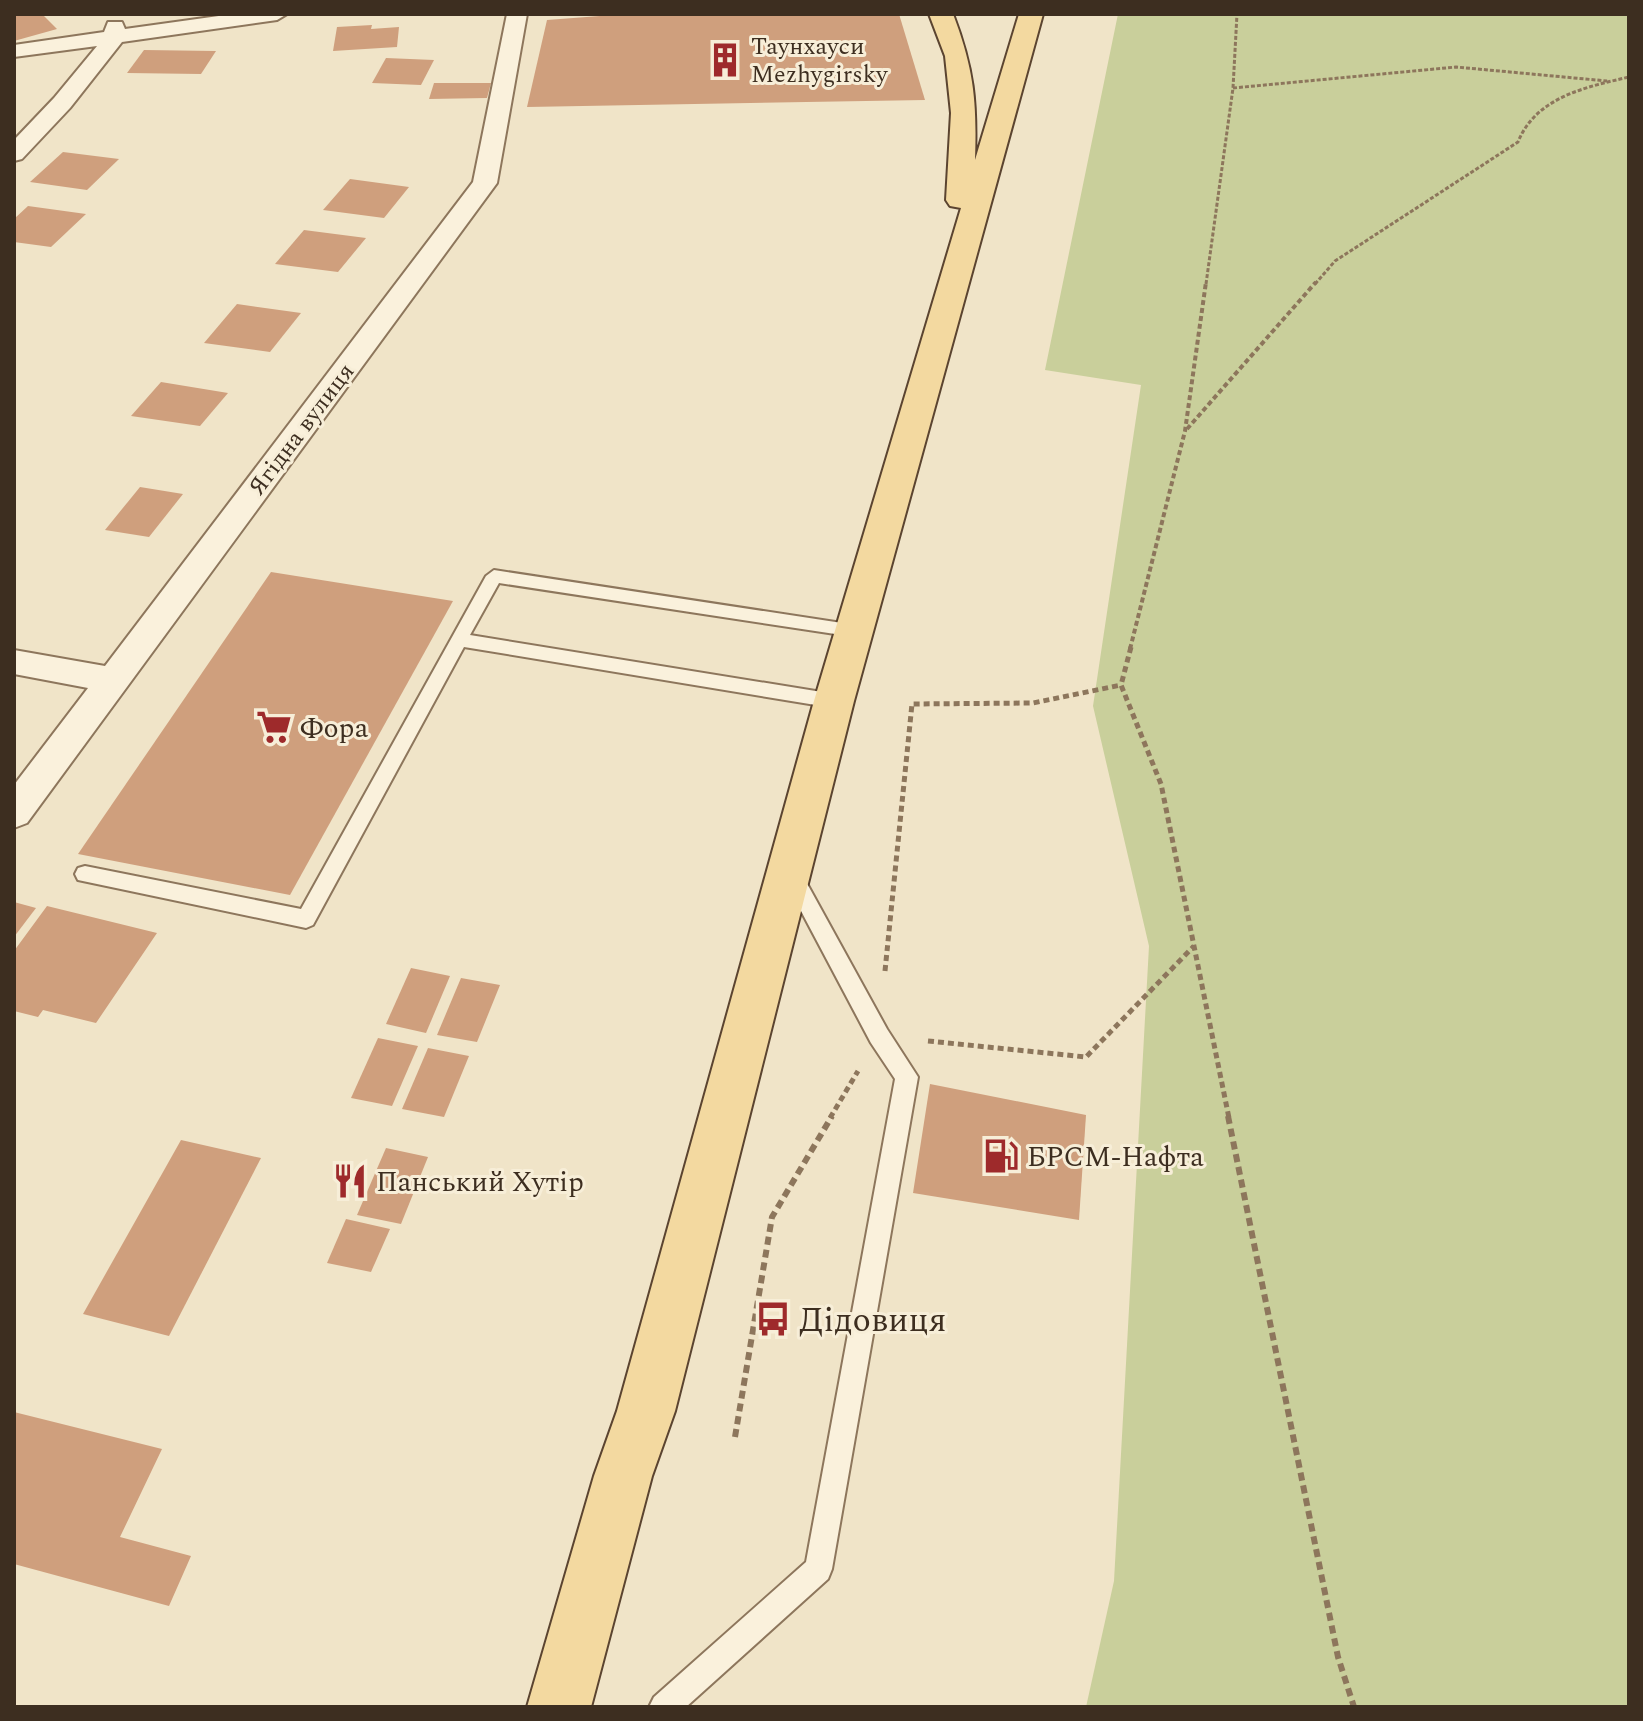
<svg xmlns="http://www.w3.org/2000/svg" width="1643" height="1721" font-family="Spectral,serif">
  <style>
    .green { fill: #c9cf9b }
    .building { fill: #cf9f7d }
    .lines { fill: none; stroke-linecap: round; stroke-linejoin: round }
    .lane-casing { stroke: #8d765c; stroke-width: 4 }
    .street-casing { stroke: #8d765c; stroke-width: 4 }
    .primary-casing { stroke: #5b4430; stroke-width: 4 }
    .path-far3 { stroke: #8d765c; stroke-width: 3; stroke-dasharray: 4 2; stroke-linecap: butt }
    .path-far2 { stroke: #8d765c; stroke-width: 4; stroke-dasharray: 5 3; stroke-linecap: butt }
    .path-far1 { stroke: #8d765c; stroke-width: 5; stroke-dasharray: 6 4; stroke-linecap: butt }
    .path { stroke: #8d765c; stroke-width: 6; stroke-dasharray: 8 5; stroke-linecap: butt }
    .lane { fill: #faf1dc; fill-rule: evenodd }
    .street { fill: #faf1dc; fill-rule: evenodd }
    .primary { fill: #f3d9a0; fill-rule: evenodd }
    .labels { text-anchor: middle; stroke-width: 6; stroke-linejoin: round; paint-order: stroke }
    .far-poi-label { font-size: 24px; fill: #3d2e20; stroke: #f7eed8; text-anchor: start }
    .far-street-label { font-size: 24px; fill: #3d2e20; stroke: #f7eed8 }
    .poi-label { font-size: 28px; fill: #3d2e20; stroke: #f7eed8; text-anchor: start }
    .near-poi-label { font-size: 34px; fill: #3d2e20; stroke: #f7eed8; text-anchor: start }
  </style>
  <rect width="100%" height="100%" fill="#f0e4c8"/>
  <polygon class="green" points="1118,14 1629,14 1629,1707 1086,1707 1114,1581 1149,946 1093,706 1141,385 1045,370"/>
  <g class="building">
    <polygon points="21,14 42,14 57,29 14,41 14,16"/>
    <polygon points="626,14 899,14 925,100 527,107 547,20"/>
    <polygon points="372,25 371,29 399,27 397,47 333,51 337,27"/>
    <polygon points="144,50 216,51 201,74 127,73"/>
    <polygon points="386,58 434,60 421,85 372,83"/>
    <polygon points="434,83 491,83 487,98 429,99"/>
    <polygon points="63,152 119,159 87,190 30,182"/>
    <polygon points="350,179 409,187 384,218 323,210"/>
    <polygon points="28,206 86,214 51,247 14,242 14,219"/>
    <polygon points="304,230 366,238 338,272 275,264"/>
    <polygon points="237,304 301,313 270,352 204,343"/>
    <polygon points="161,382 228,393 200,426 131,416"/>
    <polygon points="140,487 183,494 149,537 105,530"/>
    <polygon points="271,572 453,601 290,895 78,854"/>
    <polygon points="14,902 36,908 14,937"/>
    <polygon points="47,906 157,933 96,1023 43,1010 38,1017 14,1011 14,951"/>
    <polygon points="411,968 450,976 426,1033 386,1024"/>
    <polygon points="461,978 500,985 477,1042 437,1035"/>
    <polygon points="378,1038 418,1046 392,1106 351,1098"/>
    <polygon points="428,1048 469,1056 444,1117 402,1109"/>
    <polygon points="930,1084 1086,1115 1079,1220 913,1193"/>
    <polygon points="181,1140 261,1158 169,1336 83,1314"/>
    <polygon points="386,1148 428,1157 401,1224 357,1215"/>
    <polygon points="346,1219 390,1229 371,1272 327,1263"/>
    <polygon points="14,1412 162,1449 120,1537 191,1556 169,1606 14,1564"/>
  </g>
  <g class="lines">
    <g class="lane-casing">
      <g id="lane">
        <polygon points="494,570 855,625 864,631 855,637 499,583 470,635 834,694 843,701 834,708 464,647 313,925 306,928 78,880 75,874 78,868 85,866 301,909 486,576"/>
        <polygon points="792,867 799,869 887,1029 918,1077 832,1569 828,1579 686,1707 649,1707 654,1697 806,1562 895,1079 871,1043 782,875 785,869"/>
      </g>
    </g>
    <g class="street-casing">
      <g id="street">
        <polygon points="233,14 287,14 277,20 122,42 70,108 22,159 14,161 14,140 54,98 97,46 14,57 14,45 104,32 108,22 122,22 125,29"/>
        <polygon points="507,14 527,14 497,183 27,823 14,828 14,785 88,688 14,674 14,650 105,666 473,182"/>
      </g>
    </g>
    <g class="primary-casing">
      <path id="primary" d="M929,14H953C974,69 977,102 975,160L1019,14H1043L854,701L675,1411L652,1476L591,1707H527L594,1476L617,1411L814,701L961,208L950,206L946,200L951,113L945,56Z"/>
    </g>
    <g class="path-far3">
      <polyline points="1233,88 1456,67 1607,81"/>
      <polyline points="1206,284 1233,88 1237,14"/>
      <path d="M1315,284L1335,261L1518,142C1536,97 1586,87 1629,77"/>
    </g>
    <g class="path-far2">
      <polyline points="1187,429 1316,282"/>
      <polyline points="1130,649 1185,431 1206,282"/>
    </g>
    <g class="path-far1">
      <polyline points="1131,647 1121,685 1161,784 1229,1118"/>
      <polyline points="885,971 912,704 1033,703 1121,685"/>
      <polyline points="928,1041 1086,1057 1194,946"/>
      <polyline points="830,1118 858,1071"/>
    </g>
    <g class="path">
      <polyline points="1228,1116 1338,1657 1354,1707"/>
      <polyline points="735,1437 772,1217 832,1116"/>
    </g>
    <use href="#lane" class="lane"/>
    <use href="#street" class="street"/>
    <use href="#primary" class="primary"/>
  </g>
  <defs>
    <g id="building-bare" transform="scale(2.76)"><path d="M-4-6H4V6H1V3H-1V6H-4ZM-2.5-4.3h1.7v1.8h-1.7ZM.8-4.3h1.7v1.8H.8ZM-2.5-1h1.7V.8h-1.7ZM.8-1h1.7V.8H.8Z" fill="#9e2a2b" stroke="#f7eed8" stroke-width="2.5" paint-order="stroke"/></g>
    <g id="supermarket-bare" transform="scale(2.76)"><path d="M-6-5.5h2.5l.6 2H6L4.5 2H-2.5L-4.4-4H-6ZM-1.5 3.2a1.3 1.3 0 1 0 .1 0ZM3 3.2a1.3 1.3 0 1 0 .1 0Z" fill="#9e2a2b" stroke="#f7eed8" stroke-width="2.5" paint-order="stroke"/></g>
    <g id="fuel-bare" transform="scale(2.76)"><path d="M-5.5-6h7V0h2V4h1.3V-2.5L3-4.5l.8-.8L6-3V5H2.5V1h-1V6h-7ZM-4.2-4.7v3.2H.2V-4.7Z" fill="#9e2a2b" stroke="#f7eed8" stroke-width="2.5" paint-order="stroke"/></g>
    <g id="restaurant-bare" transform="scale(2.76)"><path d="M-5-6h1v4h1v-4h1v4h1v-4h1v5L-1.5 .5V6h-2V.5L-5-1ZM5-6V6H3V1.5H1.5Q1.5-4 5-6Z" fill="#9e2a2b" stroke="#f7eed8" stroke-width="2.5" paint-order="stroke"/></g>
    <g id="bus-bare" transform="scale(2.76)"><path d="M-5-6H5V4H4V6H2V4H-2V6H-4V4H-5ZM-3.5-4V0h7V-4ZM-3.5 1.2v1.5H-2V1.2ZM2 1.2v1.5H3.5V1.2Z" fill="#9e2a2b" stroke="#f7eed8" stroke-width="2.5" paint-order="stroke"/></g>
  </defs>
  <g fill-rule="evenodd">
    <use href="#building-bare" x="725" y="60"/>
    <use href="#supermarket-bare" x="274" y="727"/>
    <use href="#fuel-bare" x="1001" y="1156"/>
    <use href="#restaurant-bare" x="350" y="1181"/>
    <use href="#bus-bare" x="773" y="1319"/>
  </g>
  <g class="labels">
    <g class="far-poi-label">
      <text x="751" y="54">Таунхауси<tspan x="751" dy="28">Mezhygirsky</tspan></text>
    </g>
    <g class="far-street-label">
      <text transform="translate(301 429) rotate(-53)" y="8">Ягідна вулиця</text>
    </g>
    <g class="poi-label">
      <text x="300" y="737">Фора</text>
      <text x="1027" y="1166">БРСМ-Нафта</text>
      <text x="376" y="1191">Панський Хутір</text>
    </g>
    <g class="near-poi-label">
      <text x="799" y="1331">Дідовиця</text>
    </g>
  </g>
  <rect width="1643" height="1721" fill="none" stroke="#3d2e20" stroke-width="32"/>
</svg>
